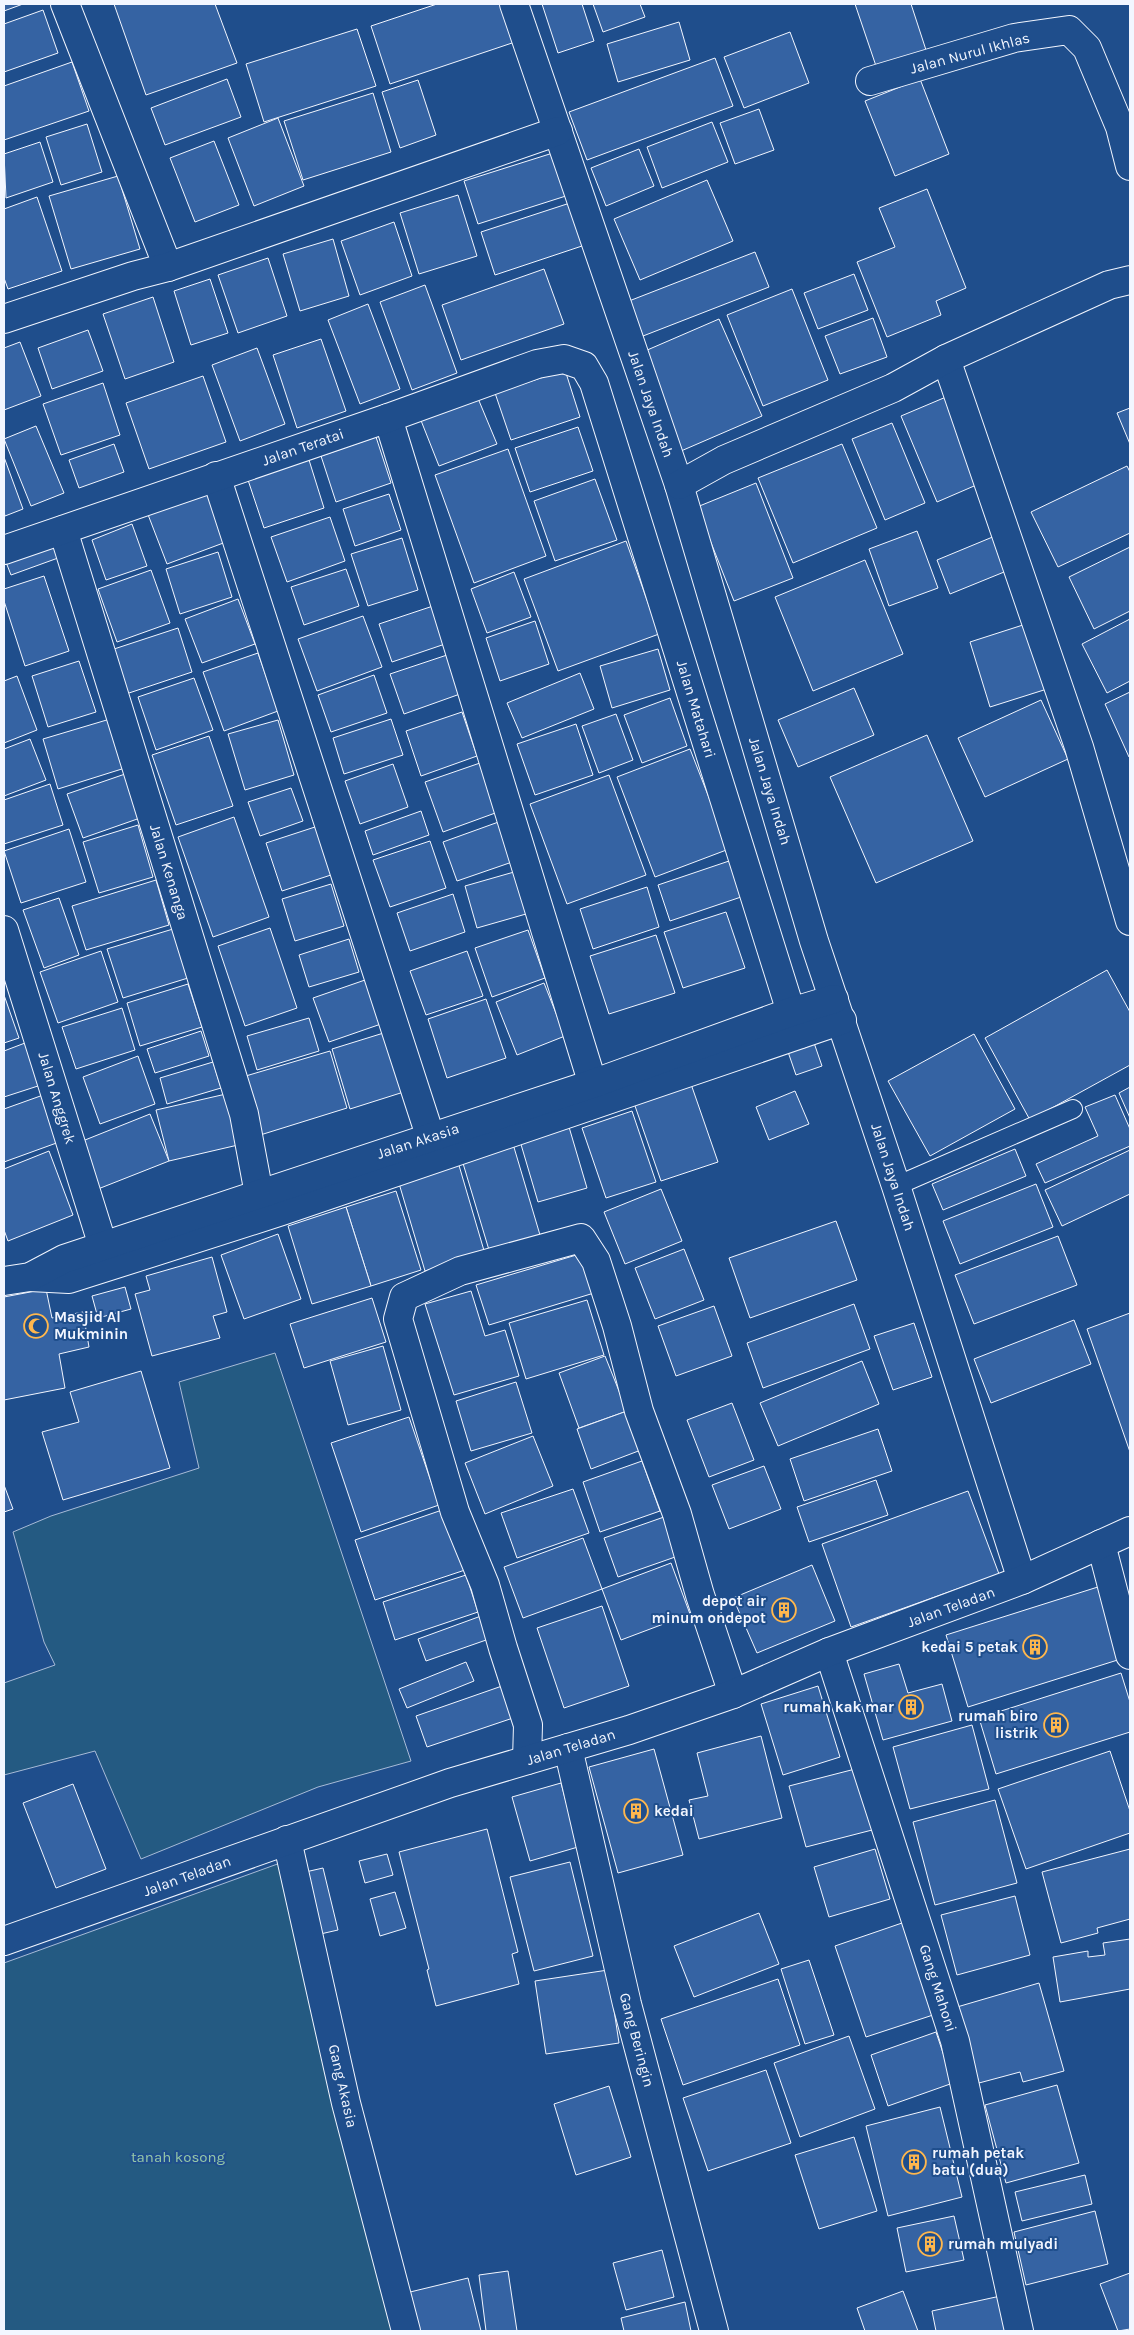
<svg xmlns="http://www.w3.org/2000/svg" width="1134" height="2335" font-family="Karla,sans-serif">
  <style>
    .green { fill: #245a82; stroke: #a8bbd7 }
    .building { fill: #3563a3; stroke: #f2f6ff }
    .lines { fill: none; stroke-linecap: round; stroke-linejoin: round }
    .service-casing { stroke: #f2f6ff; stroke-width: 20 }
    .minor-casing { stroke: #f2f6ff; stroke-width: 30 }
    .service { stroke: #1f4e8c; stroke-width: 18 }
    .minor { stroke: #1f4e8c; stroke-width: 28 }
    .labels { text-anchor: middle; stroke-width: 4; stroke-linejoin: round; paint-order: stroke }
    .street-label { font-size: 15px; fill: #f2f6ff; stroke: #1f4e8c }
    .poi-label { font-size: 15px; font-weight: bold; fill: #f2f6ff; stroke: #1f4e8c; text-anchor: start }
    .park-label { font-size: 15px; fill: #97c8a6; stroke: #1f4e8c }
  </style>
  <rect width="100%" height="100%" fill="#1f4e8c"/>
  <g class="green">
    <polygon points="275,1353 411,1761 318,1787 141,1859 95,1751 4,1775 4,1683 55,1665 44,1642 13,1532 51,1516 199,1468 179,1382"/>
    <polygon points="283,1862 399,2331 4,2331 4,1963"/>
  </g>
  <g class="building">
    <polygon points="4,4 23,4 4,11"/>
    <polygon points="114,4 215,4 237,63 146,95"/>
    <polygon points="437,4 505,4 518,41 390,84 371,26"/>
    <polygon points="542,4 582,4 594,41 558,53"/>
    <polygon points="593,4 640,4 645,17 603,32"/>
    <polygon points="855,4 911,4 926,50 876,66"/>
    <polygon points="43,10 58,53 4,72 4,24"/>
    <polygon points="679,22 690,60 618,82 607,44"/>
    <polygon points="357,29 376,86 264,122 246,64"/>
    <polygon points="790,32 809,83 744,108 724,57"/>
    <polygon points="715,58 733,106 587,160 569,112"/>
    <polygon points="72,62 89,111 4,140 4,86"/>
    <polygon points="227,79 241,117 165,145 151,108"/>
    <polygon points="920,79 949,154 895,176 865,101"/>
    <polygon points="418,80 436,135 400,148 382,92"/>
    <polygon points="373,93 391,152 303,180 284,121"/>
    <polygon points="759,109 774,150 735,164 720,123"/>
    <polygon points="278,118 304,186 254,206 228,138"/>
    <polygon points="712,122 728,162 662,188 647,147"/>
    <polygon points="87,124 102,172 61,185 46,137"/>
    <polygon points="214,141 239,205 195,222 170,158"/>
    <polygon points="40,142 53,182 6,198 4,154"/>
    <polygon points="639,149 654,186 606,206 591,168"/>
    <polygon points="556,152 569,195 478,224 464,181"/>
    <polygon points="118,176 140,249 71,269 49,196"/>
    <polygon points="707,180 733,241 640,280 614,219"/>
    <polygon points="927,189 966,288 936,301 941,315 887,337 857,262 895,247 879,208"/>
    <polygon points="458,195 477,256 419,274 400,213"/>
    <polygon points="37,197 62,271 8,289 4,278 4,209"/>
    <polygon points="573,202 588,244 495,275 481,232"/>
    <polygon points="394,222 412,276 360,295 341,241"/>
    <polygon points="333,239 349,296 300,311 283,254"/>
    <polygon points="755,252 769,287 643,336 629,301"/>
    <polygon points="268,258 287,316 238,333 218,275"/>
    <polygon points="544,269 564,324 461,360 442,305"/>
    <polygon points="854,274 868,310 818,329 804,293"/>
    <polygon points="210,279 228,333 191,345 174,291"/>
    <polygon points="425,285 457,373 412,390 380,302"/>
    <polygon points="792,289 828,380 763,406 727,315"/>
    <polygon points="153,297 174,362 125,379 103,314"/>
    <polygon points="368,304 400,389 360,404 328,320"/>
    <polygon points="873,318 887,357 840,374 825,336"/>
    <polygon points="719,319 762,416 681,451 638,354"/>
    <polygon points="88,330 103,371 52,389 38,348"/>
    <polygon points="321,339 346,411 297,428 273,355"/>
    <polygon points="20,342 41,396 4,410 4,348"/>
    <polygon points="257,348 285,424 240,441 212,365"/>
    <polygon points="565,370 580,417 511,440 495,393"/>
    <polygon points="203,376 226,442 149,469 126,403"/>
    <polygon points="103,383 120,435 61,455 43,404"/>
    <polygon points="477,396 497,444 439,466 420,418"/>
    <polygon points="946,397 981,483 937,502 901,416"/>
    <polygon points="1130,408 1130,444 1117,413"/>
    <polygon points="892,423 925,503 885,520 852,439"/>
    <polygon points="36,426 64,493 31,506 4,439"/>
    <polygon points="578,427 593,471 530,492 515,448"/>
    <polygon points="376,437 391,483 336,502 321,456"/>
    <polygon points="114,444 124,472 79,488 69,460"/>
    <polygon points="842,444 877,528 793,563 758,478"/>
    <polygon points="508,449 546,556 474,583 435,475"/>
    <polygon points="4,457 23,509 5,516 4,512"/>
    <polygon points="309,460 324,508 264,528 248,480"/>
    <polygon points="1127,466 1130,472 1130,533 1058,567 1031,512"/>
    <polygon points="595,479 617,540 555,561 534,501"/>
    <polygon points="756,483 793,578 734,601 697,507"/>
    <polygon points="206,490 226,542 167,564 147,512"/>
    <polygon points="389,494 401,530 355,546 343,509"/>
    <polygon points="330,517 345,561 287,582 271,537"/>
    <polygon points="132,524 147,566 106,580 92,540"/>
    <polygon points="917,531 938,588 889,606 869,549"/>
    <polygon points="995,536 1009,570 950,594 937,560"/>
    <polygon points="51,538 58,558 11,575 4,557"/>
    <polygon points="402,538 418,590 368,606 351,554"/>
    <polygon points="626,541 659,634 558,671 524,579"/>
    <polygon points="1130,547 1130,611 1094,629 1069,577"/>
    <polygon points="218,552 232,597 180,614 166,569"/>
    <polygon points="865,560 903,654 813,691 775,597"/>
    <polygon points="346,569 359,606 304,625 291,587"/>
    <polygon points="151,570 170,623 117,642 98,589"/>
    <polygon points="514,572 531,617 487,633 471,589"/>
    <polygon points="44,576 69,651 25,666 4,601 4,589"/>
    <polygon points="238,599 255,644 202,663 185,619"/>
    <polygon points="436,605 448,643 392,662 379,624"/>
    <polygon points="363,616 382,667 317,691 298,639"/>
    <polygon points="1130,619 1130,681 1107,693 1082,644"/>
    <polygon points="535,621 549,664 500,681 486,638"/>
    <polygon points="1026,624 1047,689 990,707 970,642"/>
    <polygon points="178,628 192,672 126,694 111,650"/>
    <polygon points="658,649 670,690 612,708 600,666"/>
    <polygon points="258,653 278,711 224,731 203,672"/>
    <polygon points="447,655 460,694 404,714 390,674"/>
    <polygon points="79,661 96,712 48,727 32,676"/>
    <polygon points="580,673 594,709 522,738 507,703"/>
    <polygon points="374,675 387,713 331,732 318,695"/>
    <polygon points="17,676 37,730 4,743 4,681"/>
    <polygon points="194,678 213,730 156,750 138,697"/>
    <polygon points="854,688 874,735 798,767 778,720"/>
    <polygon points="1130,692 1130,757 1129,757 1105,704"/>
    <polygon points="670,698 687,746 642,763 624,715"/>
    <polygon points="1041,700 1068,759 985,797 958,738"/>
    <polygon points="462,712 477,756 421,776 406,731"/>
    <polygon points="616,714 633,760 599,773 582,726"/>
    <polygon points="110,719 125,768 58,789 43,739"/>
    <polygon points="391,719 403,755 344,774 333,738"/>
    <polygon points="278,720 294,775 245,790 228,734"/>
    <polygon points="576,724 593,775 535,795 517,744"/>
    <polygon points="927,735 973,841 876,883 830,777"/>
    <polygon points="209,736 233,806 176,825 152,755"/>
    <polygon points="30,739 46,780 4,796 4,749"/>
    <polygon points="690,749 729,849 655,877 617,777"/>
    <polygon points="480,763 498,812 443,832 425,782"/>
    <polygon points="393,764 408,807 360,824 345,781"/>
    <polygon points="128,773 143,817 83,838 67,794"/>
    <polygon points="609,775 646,875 567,904 530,804"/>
    <polygon points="50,784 63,825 4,844 4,800"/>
    <polygon points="291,788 303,821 260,836 248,802"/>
    <polygon points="421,811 429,835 373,855 365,831"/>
    <polygon points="234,817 269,917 213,937 178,837"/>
    <polygon points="504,820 518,860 457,881 443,842"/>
    <polygon points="138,825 153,877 99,893 83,842"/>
    <polygon points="318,826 334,874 282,891 266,843"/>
    <polygon points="69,829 86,882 21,903 4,851"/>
    <polygon points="430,841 446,888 390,907 373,860"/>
    <polygon points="732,860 744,896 670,921 658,885"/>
    <polygon points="521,870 533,912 477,928 465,886"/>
    <polygon points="156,880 169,925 86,950 72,906"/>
    <polygon points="331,884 344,926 295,941 282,899"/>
    <polygon points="647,887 659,927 593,949 580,909"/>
    <polygon points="453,894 465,932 410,951 397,913"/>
    <polygon points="59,898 79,955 44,968 23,910"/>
    <polygon points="726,912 745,968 683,988 664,932"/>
    <polygon points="270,928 297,1008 245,1026 218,946"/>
    <polygon points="173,929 188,978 123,998 107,949"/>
    <polygon points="528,930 545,978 492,997 475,948"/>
    <polygon points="656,935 675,993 609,1014 590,956"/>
    <polygon points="349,939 359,972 309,987 299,955"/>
    <polygon points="101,951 118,1002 58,1023 40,972"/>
    <polygon points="467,951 483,996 426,1015 410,971"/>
    <polygon points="1107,970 1130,1012 1130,1065 1030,1120 985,1038"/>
    <polygon points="365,980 381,1024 329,1042 313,998"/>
    <polygon points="544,983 565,1036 517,1055 496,1002"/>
    <polygon points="188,984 202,1027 140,1046 127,1003"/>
    <polygon points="4,995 19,1038 4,1043"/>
    <polygon points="486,999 506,1058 447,1078 428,1019"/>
    <polygon points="122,1008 135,1050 76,1069 62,1027"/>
    <polygon points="309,1018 319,1051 257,1070 247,1036"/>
    <polygon points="201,1031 209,1056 155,1073 147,1049"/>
    <polygon points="390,1031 410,1090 350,1109 332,1049"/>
    <polygon points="974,1034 1015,1109 930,1156 888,1081"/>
    <polygon points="812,1037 822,1066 796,1075 786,1046"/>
    <polygon points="25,1043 41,1085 4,1097 4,1051"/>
    <polygon points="330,1051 347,1108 257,1136 239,1078"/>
    <polygon points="138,1056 155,1104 100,1124 83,1077"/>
    <polygon points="213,1062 221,1088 167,1104 160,1078"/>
    <polygon points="691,1084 718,1162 661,1181 634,1103"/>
    <polygon points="1130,1087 1130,1118 1119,1093"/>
    <polygon points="795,1091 809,1124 769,1140 756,1107"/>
    <polygon points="46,1094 62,1141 4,1162 4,1109"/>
    <polygon points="226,1094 238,1145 169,1161 156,1110"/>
    <polygon points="1115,1095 1130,1129 1130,1146 1045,1183 1036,1164 1098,1136 1085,1107"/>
    <polygon points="632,1111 656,1182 606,1198 582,1128"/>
    <polygon points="150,1114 169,1161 98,1189 80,1142"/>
    <polygon points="569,1127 587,1188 538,1202 520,1141"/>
    <polygon points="513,1144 540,1235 489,1250 462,1160"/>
    <polygon points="1015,1149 1026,1176 943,1210 932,1184"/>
    <polygon points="1130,1150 1130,1194 1062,1226 1045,1190"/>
    <polygon points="49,1151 73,1215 8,1241 4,1230 4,1169"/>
    <polygon points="458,1162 485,1254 425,1271 398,1180"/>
    <polygon points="1036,1184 1053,1227 960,1264 943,1221"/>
    <polygon points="661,1189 682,1241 625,1264 604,1212"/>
    <polygon points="396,1191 421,1270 371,1286 346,1207"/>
    <polygon points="346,1207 371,1286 312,1304 288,1226"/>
    <polygon points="836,1221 857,1280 750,1318 729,1258"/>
    <polygon points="278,1234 301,1299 244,1319 221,1255"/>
    <polygon points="1058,1236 1077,1285 974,1324 955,1275"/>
    <polygon points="684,1249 704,1300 655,1319 635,1268"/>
    <polygon points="583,1253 594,1293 489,1325 476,1285"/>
    <polygon points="212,1257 227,1312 213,1316 220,1338 152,1356 135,1294 150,1290 146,1276"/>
    <polygon points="125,1287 131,1309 98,1318 92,1296"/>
    <polygon points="46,1289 52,1318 83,1312 89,1347 59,1354 65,1388 4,1400 4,1297"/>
    <polygon points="471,1291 485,1336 505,1330 519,1376 454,1395 425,1304"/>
    <polygon points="372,1298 386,1342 304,1368 290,1324"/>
    <polygon points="587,1300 604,1355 526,1379 509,1323"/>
    <polygon points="854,1304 870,1349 763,1388 747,1343"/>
    <polygon points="714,1306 732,1356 676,1376 658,1326"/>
    <polygon points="1130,1313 1130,1452 1087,1329"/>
    <polygon points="1074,1320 1091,1364 991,1403 974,1359"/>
    <polygon points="914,1323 932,1377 893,1390 874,1336"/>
    <polygon points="383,1346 401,1410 348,1425 330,1361"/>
    <polygon points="605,1356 627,1411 579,1428 559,1373"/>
    <polygon points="862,1361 879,1404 778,1446 760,1403"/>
    <polygon points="141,1371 170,1468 63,1500 42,1432 79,1422 70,1392"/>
    <polygon points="516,1382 532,1433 471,1451 456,1401"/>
    <polygon points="732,1403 754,1460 709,1477 687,1420"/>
    <polygon points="627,1411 641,1450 591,1469 577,1429"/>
    <polygon points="409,1417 439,1505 361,1532 331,1443"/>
    <polygon points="878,1429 892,1471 804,1501 790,1459"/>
    <polygon points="533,1436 553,1486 485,1514 465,1463"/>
    <polygon points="642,1461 660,1511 600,1532 583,1482"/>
    <polygon points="764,1466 781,1509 729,1529 712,1485"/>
    <polygon points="876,1480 888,1515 809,1542 797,1507"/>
    <polygon points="4,1485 13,1509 4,1512"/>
    <polygon points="573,1489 589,1533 517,1558 501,1513"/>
    <polygon points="968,1491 999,1574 851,1627 822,1544"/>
    <polygon points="445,1509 465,1570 375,1600 355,1540"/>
    <polygon points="664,1517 678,1556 618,1577 604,1538"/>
    <polygon points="583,1538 602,1589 523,1618 504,1567"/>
    <polygon points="671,1563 690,1614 621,1640 602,1589"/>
    <polygon points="812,1565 835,1621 757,1653 733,1598"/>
    <polygon points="466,1575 478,1612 395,1640 383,1602"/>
    <polygon points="1101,1586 1124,1658 968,1707 946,1635"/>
    <polygon points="602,1606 629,1686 564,1708 537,1628"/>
    <polygon points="481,1616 489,1639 426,1661 418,1639"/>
    <polygon points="466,1662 474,1681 407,1708 399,1689"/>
    <polygon points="899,1664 908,1693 942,1684 952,1721 883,1740 864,1674"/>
    <polygon points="1121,1673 1130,1702 1130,1732 996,1774 979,1718"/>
    <polygon points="502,1686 513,1718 427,1747 416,1716"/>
    <polygon points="818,1686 840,1757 783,1775 761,1704"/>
    <polygon points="972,1725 989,1789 910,1809 893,1747"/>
    <polygon points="761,1736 782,1818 699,1839 689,1800 708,1796 697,1753"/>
    <polygon points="654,1749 683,1855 618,1873 589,1767"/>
    <polygon points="1110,1751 1130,1811 1130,1833 1026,1869 998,1789"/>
    <polygon points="859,1768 876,1829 806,1847 789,1786"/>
    <polygon points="561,1783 578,1847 530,1861 512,1797"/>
    <polygon points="73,1784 106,1869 56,1888 23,1803"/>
    <polygon points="995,1800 1017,1883 935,1905 913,1822"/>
    <polygon points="487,1829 518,1952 512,1954 519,1984 436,2006 427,1970 429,1969 399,1852"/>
    <polygon points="875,1849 890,1899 829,1917 814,1867"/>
    <polygon points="1130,1849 1130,1919 1097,1928 1098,1933 1061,1943 1042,1872"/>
    <polygon points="387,1854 393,1875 365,1883 359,1861"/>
    <polygon points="570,1862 593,1956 534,1971 510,1877"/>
    <polygon points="323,1868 338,1930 316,1935 301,1873"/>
    <polygon points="395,1892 406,1928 380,1936 370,1899"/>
    <polygon points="1015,1896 1030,1955 957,1975 941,1915"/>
    <polygon points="759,1913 779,1964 694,1997 674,1946"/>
    <polygon points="902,1923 933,2015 866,2037 835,1946"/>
    <polygon points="1130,1939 1130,1989 1060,2002 1053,1957 1088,1951 1088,1957 1105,1955 1103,1943"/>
    <polygon points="809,1960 834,2035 805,2044 781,1969"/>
    <polygon points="608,1970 619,2043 546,2054 535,1981"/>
    <polygon points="778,1979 800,2045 683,2085 661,2019"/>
    <polygon points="1039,1983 1064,2071 1023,2082 1020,2072 979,2083 957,2007"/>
    <polygon points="936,2032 953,2083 888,2106 871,2055"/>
    <polygon points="849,2036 875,2109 800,2137 774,2063"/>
    <polygon points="766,2070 791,2143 708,2171 683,2098"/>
    <polygon points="1057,2085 1079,2163 1006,2183 985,2105"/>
    <polygon points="609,2086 631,2157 576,2175 554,2104"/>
    <polygon points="940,2107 962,2197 888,2216 866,2126"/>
    <polygon points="854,2137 877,2211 819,2229 795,2155"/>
    <polygon points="1085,2175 1092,2204 1022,2221 1015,2192"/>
    <polygon points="1095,2211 1108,2264 1026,2285 1014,2232"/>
    <polygon points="954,2216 964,2260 906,2272 897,2228"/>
    <polygon points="662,2250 674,2297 626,2310 613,2263"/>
    <polygon points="508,2271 517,2331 486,2331 479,2275"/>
    <polygon points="1130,2273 1130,2329 1118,2331 1100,2284"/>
    <polygon points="468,2278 481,2331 415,2331 406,2293"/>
    <polygon points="903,2291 918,2331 865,2331 857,2308"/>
    <polygon points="1005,2295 1013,2331 936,2331 932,2311"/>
    <polygon points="685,2302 691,2331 624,2331 621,2318"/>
  </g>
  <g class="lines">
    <g class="service-casing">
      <polyline id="service" points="896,1186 1073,1109"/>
    </g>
    <g class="minor-casing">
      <g id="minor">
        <polyline points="65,4 168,267"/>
        <polyline points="514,4 679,485 814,941 896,1186 1022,1580"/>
        <polyline points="870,81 1014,38 1069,30 1087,48 1120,127 1130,166"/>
        <polyline points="4,319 133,276 168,267 558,131"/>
        <polyline points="946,359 1079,747 1130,921"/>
        <polyline points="388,418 598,1101"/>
        <polyline points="216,476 436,1154"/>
        <polyline points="679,485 724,460 893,388 946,359 1109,285 1130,280"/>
        <polyline points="63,530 244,1114 259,1194 265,1211"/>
        <polyline points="4,550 388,418 537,364 564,359 584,366 594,383 791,1012 800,1034"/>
        <polyline points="4,930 108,1262"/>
        <polyline points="30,1277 69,1279 110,1266 282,1211 842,1020"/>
        <polyline points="4,1281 30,1277 64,1259 592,1084 791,1012 834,999"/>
        <polyline points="1101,1544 1130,1655"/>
        <polyline points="829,1652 955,2041 1019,2331"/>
        <polyline points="568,1748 627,2004 714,2331"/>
        <polyline points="527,1760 528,1725 503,1648 485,1585 455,1512 398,1319 404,1297 460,1271 581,1238 596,1261 617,1326 639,1411 677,1514 700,1595 733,1694"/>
        <polyline points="287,1840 346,2103 406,2331"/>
        <polyline points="4,1941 450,1783 629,1730 733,1694 829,1652 1022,1580 1130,1531"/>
      </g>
    </g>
    <use href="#service" class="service"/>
    <use href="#minor" class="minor"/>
  </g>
  <defs>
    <g id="mosque-ring" transform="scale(1.25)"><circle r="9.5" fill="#1f4e8c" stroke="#ffb74d" stroke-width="1.5"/><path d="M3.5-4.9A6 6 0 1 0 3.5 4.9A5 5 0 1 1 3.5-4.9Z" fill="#ffb74d"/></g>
    <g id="building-ring" transform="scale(1.25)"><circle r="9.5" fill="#1f4e8c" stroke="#ffb74d" stroke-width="1.5"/><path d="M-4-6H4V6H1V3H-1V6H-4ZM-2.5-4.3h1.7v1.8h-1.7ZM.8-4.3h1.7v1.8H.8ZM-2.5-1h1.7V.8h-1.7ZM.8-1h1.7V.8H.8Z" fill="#ffb74d"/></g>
  </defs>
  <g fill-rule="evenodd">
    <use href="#mosque-ring" x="36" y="1326"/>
    <use href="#building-ring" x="784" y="1610"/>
    <use href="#building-ring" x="1035" y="1647"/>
    <use href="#building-ring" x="911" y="1707"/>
    <use href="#building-ring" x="1056" y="1725"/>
    <use href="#building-ring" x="636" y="1811"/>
    <use href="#building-ring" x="914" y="2162"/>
    <use href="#building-ring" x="930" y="2244"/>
  </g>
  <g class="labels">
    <g class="street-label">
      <text transform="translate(970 53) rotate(-15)" y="5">Jalan Nurul Ikhlas</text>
      <text transform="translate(651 404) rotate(71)" y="5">Jalan Jaya Indah</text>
      <text transform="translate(303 447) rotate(-19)" y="5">Jalan Teratai</text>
      <text transform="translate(696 709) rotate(73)" y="5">Jalan Matahari</text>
      <text transform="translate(770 791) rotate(73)" y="5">Jalan Jaya Indah</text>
      <text transform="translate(169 872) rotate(73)" y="5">Jalan Kenanga</text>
      <text transform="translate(57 1098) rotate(73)" y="5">Jalan Anggrek</text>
      <text transform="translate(418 1141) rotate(-18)" y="5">Jalan Akasia</text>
      <text transform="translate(893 1177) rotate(72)" y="5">Jalan Jaya Indah</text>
      <text transform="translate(951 1607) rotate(-20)" y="5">Jalan Teladan</text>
      <text transform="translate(571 1747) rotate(-17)" y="5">Jalan Teladan</text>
      <text transform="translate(187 1876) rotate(-20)" y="5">Jalan Teladan</text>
      <text transform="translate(938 1988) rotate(72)" y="5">Gang Mahoni</text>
      <text transform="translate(637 2040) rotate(75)" y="5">Gang Beringin</text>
      <text transform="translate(343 2086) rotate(77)" y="5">Gang Akasia</text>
    </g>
    <g class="poi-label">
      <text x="54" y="1322">Masjid Al<tspan x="54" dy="17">Mukminin</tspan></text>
      <text x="766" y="1606" text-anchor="end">depot air<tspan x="766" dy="17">minum ondepot</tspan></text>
      <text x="1018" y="1652" text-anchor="end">kedai 5 petak</text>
      <text x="894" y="1712" text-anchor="end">rumah kak mar</text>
      <text x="1038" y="1721" text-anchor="end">rumah biro<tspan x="1038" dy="17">listrik</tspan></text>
      <text x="654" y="1816">kedai</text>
      <text x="932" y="2158">rumah petak<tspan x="932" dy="17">batu (dua)</tspan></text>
      <text x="948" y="2249">rumah mulyadi</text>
    </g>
    <g class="park-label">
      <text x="178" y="2162">tanah kosong</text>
    </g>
  </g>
  <rect width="1134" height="2335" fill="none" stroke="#f2f6ff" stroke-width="10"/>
</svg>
